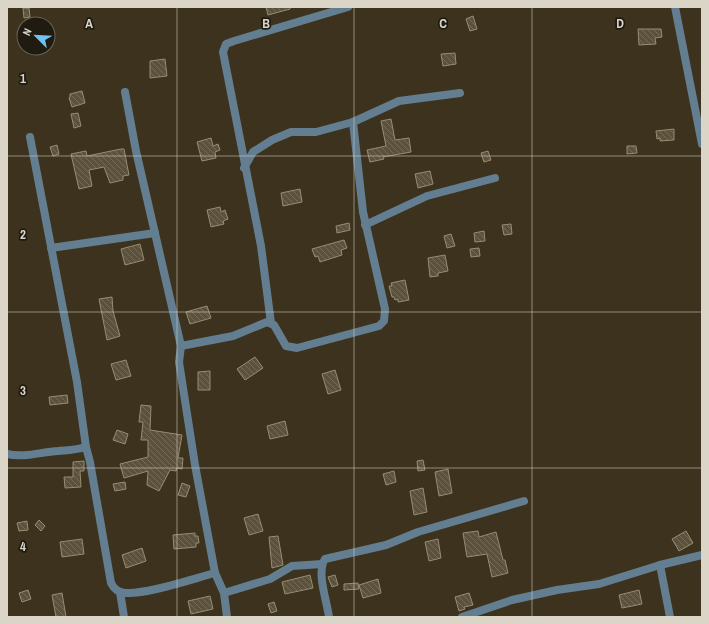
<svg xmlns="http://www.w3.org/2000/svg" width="709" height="624" font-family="'Archivo Narrow',sans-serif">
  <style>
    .building { fill: url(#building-back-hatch); stroke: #978c74 }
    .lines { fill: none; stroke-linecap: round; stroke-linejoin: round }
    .minor { stroke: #627e90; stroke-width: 8 }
    .grid { fill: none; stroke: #dbd5c8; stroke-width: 1; stroke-opacity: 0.55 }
    .grid-label { font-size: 13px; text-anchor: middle; font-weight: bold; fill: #dbd5c8; stroke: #1f1b11; stroke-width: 3.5; stroke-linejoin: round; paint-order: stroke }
  </style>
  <defs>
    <pattern id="building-back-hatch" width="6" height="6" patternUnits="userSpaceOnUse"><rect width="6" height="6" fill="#5c523c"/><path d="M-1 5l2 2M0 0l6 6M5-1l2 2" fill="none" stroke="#736a57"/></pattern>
  </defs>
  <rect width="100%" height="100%" fill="#3c321d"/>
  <g class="building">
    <polygon points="266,7 290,7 290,9 268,15"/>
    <polygon points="23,8 29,8 30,17 24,18"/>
    <polygon points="473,16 477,29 470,31 466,19"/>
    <polygon points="638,29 661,29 662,37 655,38 656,44 639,45"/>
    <polygon points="455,53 456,64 443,66 441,54"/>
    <polygon points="165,59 167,76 150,78 150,61"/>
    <polygon points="82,91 85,103 72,107 69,98 70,97 70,94"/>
    <polygon points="78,113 81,126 74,128 71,114"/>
    <polygon points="391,119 395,140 409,138 411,152 383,157 384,159 370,162 367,150 386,146 381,121"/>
    <polygon points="674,129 674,140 660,141 660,138 657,139 656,131"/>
    <polygon points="211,138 213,146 218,144 220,150 215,152 216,158 202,161 197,142"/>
    <polygon points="57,145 59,154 53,156 50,147"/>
    <polygon points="627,146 636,146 637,153 627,154"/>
    <polygon points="121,149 124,149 129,175 123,176 123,180 110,183 104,167 89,170 92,186 79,189 71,154 86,151 87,156"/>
    <polygon points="488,151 491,160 484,162 481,153"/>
    <polygon points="430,171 433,184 418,188 415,174"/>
    <polygon points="300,189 302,202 283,206 281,193"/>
    <polygon points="220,207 221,212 225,210 228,219 223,221 224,224 211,227 207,210"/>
    <polygon points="349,223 350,230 337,233 336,226"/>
    <polygon points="511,224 512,234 504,235 502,225"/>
    <polygon points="484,231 485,241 475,242 474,233"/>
    <polygon points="451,234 455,246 447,248 444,236"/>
    <polygon points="344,240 347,248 341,250 342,255 320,262 318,256 315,257 312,249"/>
    <polygon points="140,244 144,260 125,265 121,249"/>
    <polygon points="479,248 480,256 471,257 470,249"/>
    <polygon points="445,255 448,271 438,273 438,276 430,277 428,258"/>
    <polygon points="405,280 409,300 398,302 398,299 395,300 394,297 392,297 389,286 392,286 391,283"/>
    <polygon points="112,297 113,311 120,336 107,340 99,299"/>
    <polygon points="207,306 211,318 190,324 186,312"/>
    <polygon points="255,357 263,368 245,380 237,369"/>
    <polygon points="126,360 131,376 116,380 111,364"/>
    <polygon points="335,370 341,390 328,394 322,374"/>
    <polygon points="210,371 210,390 198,390 198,372"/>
    <polygon points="67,395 68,403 50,405 49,397"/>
    <polygon points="141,405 151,406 150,430 182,435 178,458 183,458 182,469 177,468 176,471 170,470 159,491 147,485 148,471 124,478 120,464 148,457 148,440 141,440 143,422 139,422"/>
    <polygon points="285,421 288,435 270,439 267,426"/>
    <polygon points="117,430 128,434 125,444 113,440"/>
    <polygon points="423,460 425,470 418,471 417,461"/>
    <polygon points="84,461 84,471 80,471 81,487 65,488 64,477 73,477 73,462"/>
    <polygon points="448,469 452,493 439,496 435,472"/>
    <polygon points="394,471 396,482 386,485 383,474"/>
    <polygon points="125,482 126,489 115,491 113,484"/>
    <polygon points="182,483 190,486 186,497 178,495"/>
    <polygon points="423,488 427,512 414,515 410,491"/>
    <polygon points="258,514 263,531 249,535 244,518"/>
    <polygon points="39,520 45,526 41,531 35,525"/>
    <polygon points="27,521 28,530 19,531 17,523"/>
    <polygon points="478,531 479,537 496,532 503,560 505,560 508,573 492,577 487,554 467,557 463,533"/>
    <polygon points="686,531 693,543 679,551 672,539"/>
    <polygon points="195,533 195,536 198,536 199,543 196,543 196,547 174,549 173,535"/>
    <polygon points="278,536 283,565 272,568 269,537"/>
    <polygon points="82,539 84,554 62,557 60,542"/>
    <polygon points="438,539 441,558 429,561 425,542"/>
    <polygon points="142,548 146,561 126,568 122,555"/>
    <polygon points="310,575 313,588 285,594 282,582"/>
    <polygon points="335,575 338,585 332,587 328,577"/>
    <polygon points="378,579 381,593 363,598 359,585"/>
    <polygon points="358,583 359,589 344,590 344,584"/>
    <polygon points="28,590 31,599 22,602 19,593"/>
    <polygon points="639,590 642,604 622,608 619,595"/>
    <polygon points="62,593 66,617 56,617 52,595"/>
    <polygon points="469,593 473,605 464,607 465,609 459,611 455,597"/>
    <polygon points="210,596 213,609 191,614 188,601"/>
    <polygon points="274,602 277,611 271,613 268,604"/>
  </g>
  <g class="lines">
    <g class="minor">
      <polyline points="675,7 702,144"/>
      <polyline points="125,92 136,151 181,346 179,362 195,465 215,573 224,593 227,617"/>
      <path d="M30,137L77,382L86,447L90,462L111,583C114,589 118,593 126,593C148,594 192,579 215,573"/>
      <polyline points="244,168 253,152 272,140 291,132 316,132 353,122 399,101 460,93"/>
      <polyline points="365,225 427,196 495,178"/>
      <polyline points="51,248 155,233"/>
      <polyline points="271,323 261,246 223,52 226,44 234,41 348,7"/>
      <polyline points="181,346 233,336 267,322 274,325 286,346 297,348 379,326 384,321 385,309 363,212 353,122"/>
      <path d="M7,454C24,458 41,452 58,451C68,450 76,450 86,447"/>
      <polyline points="660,565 670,617"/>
      <polyline points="120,592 124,617"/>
      <polyline points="224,593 270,579 292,566 322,564"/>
      <path d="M329,617C327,601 316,572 325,559L386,545L418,532L524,501"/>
      <polyline points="462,617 512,600 557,590 599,584 660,565 702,555"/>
    </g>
  </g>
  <path class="grid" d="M177,7V617M354,7V617M532,7V617M7,156H702M7,312H702M7,468H702"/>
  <g class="grid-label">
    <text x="89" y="28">A</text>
    <text x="266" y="28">B</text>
    <text x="443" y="28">C</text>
    <text x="620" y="28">D</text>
    <text x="23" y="83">1</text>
    <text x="23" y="239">2</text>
    <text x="23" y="395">3</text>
    <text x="23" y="551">4</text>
  </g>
  <rect width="709" height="624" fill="none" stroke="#dbd5c8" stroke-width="16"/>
  <g transform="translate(36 36) rotate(294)"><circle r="19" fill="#1f1b11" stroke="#6a655a"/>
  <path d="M0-3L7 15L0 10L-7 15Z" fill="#6fc2f4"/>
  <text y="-6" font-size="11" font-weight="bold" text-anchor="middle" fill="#dbd5c8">N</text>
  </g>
</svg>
